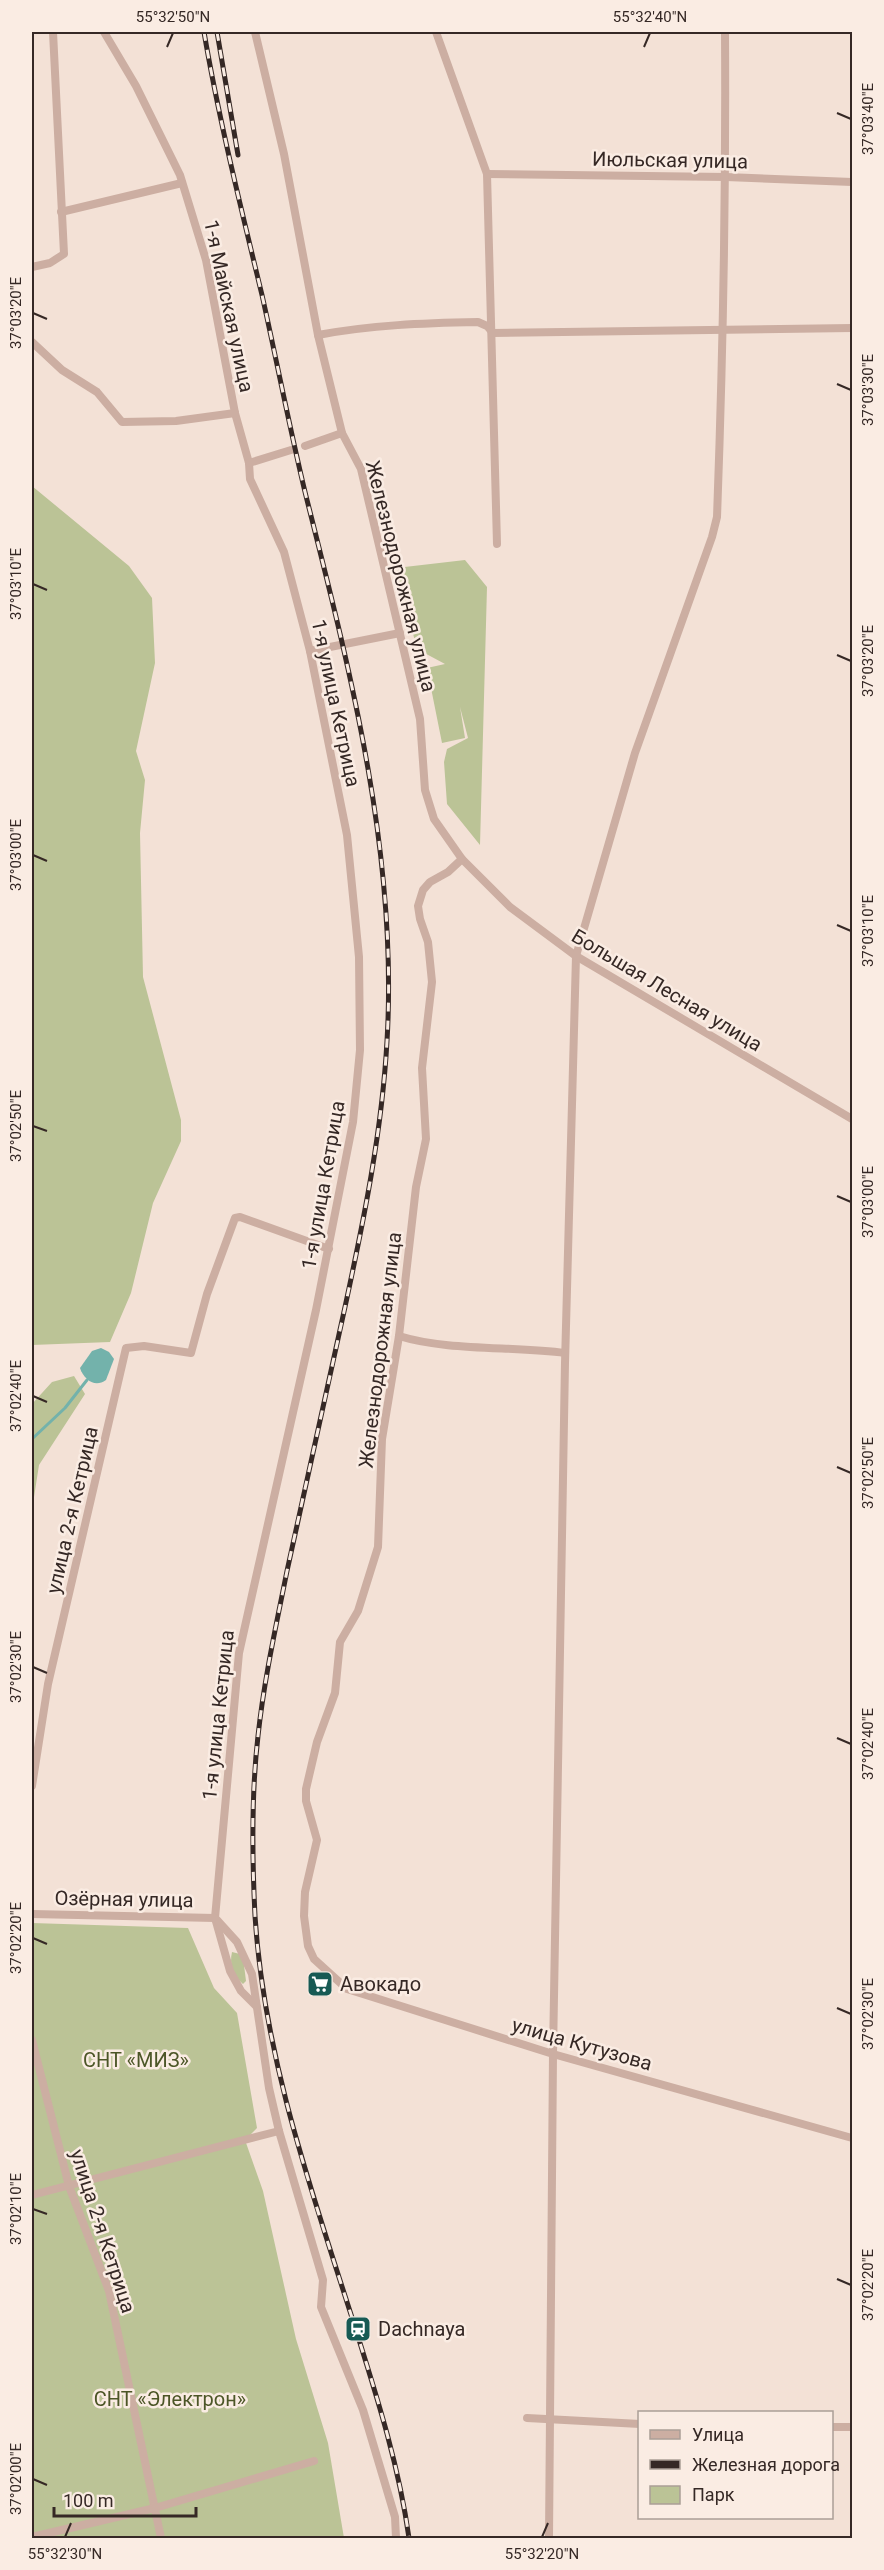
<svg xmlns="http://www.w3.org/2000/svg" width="884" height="2570" font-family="Roboto,sans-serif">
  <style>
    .green { fill: #bbc396 }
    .water { fill: #73b2ab }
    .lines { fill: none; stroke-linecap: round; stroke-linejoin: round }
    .stream { stroke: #73b2ab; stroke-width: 3 }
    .street { stroke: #ccaea2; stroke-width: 8 }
    .rail-casing { stroke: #352825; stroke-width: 5 }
    .rail { stroke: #faece3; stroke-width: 3; stroke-dasharray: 9; stroke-linecap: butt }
    .ticks { fill: none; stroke: #352825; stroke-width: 2 }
    .labels { text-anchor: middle; stroke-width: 5; stroke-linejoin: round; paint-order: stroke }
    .street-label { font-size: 20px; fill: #352825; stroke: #faece3 }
    .poi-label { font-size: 20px; fill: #352825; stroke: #faece3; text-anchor: start }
    .park-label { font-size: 20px; fill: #4c5627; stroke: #faece3 }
    .neatline { fill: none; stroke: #352825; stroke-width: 2 }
    .ticks-label { font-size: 15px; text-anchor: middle; fill: #352825 }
  </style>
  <rect width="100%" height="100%" fill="#f3e1d6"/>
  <g class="green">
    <polygon points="32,486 129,566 152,598 155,663 136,751 145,780 140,833 143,977 181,1120 181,1141 153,1203 131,1293 110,1342 32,1345"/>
    <polygon points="465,560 487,587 480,845 447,804 444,762 447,749 468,738 460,707 465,738 442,743 427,668 445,664 417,649 396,568"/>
    <polygon points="74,1376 85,1394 39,1465 32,1510 32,1404 52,1382"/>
    <polygon points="32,1923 188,1928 214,1988 237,2013 257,2128 245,2140 263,2191 296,2339 328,2443 344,2538 32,2538"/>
    <path d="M232,1952L240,1954L244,1965L246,1981L243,1984C233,1976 229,1965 232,1952Z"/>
  </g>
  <path class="water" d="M101,1348L109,1352L114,1359L106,1380C95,1388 84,1380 80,1368L92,1351Z"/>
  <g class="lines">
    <polyline class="stream" points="32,1439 65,1408 87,1380"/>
    <g class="street">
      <polyline points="104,32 136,86 180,175 206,260 235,413 249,463 250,479 284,552 310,651 347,835 359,957 360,1050 353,1122 316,1310 239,1653 215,1918 230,1971 241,1991 257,2007"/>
      <polyline points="255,32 284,154 318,335 342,433 361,469 420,719 425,790 434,819 462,859 510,907 576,956 852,1119"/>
      <polyline points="436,32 487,174 497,544"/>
      <polyline points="487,174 726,177 852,182"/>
      <polyline points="61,212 182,183"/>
      <polyline points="32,267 50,263 64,254 53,32"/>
      <path d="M318,335C371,325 424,323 478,322L487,326L493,333L852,328"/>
      <polyline points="32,342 62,370 97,392 122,422 176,421 235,413"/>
      <polyline points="305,446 342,433"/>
      <polyline points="249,463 291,450"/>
      <polyline points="310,651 400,633"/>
      <polyline points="462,859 448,872 430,882 423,890 418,906 420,919 428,942 432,982 422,1068 426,1139 416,1187 399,1336 382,1439 378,1547 358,1611 340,1642 335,1693 317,1742 306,1789 306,1801 317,1840 305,1892 304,1916 308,1946 314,1959 347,1989 553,2054 852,2138"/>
      <path d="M399,1336C447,1351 513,1346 565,1353"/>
      <polyline points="32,1786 48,1684 126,1348 144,1346 191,1353 207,1294 235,1218 240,1217 329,1249"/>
      <polyline points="32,1914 215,1918"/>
      <polyline points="217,1920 237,1942 252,1974 269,2088 279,2131 323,2280 321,2307 363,2410 395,2517 396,2538"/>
      <polyline points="32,2040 69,2186 109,2291 161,2538"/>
      <polyline points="32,2195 279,2131"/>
      <polyline points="527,2418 640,2424"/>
      <polyline points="832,2427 852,2427"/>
      <polyline points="32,2537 155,2508 314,2461"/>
      <path d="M549,2538L553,2054L565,1363L576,956L635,753L712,537L717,517C723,355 726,193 725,32"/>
    </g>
    <g class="rail-casing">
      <g id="rail">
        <path d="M204,32C219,120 241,208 262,295C277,362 290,430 306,496C351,674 398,856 387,1041C382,1131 364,1219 345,1307C326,1395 306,1483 287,1571C276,1626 264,1680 258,1736C251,1796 252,1856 255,1916C264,2058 312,2192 355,2327C377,2397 399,2466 409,2538"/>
        <polyline points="217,32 238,155"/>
      </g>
    </g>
    <use href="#rail" class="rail"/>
  </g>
  <path class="ticks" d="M167,47L173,33M644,47L650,33M837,113L851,119M33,313L47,319M837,384L851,390M33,584L47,590M837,655L851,661M33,855L47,861M837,925L851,931M33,1126L47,1131M837,1196L851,1202M33,1396L47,1402M837,1467L851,1473M33,1667L47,1673M837,1738L851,1744M33,1938L47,1944M837,2008L851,2014M33,2209L47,2214M837,2279L851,2285M33,2479L47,2485M65,2537L71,2523M542,2537L548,2523"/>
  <defs>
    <g id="supermarket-square" transform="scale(1.35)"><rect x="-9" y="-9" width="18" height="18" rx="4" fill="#175a54" stroke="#faece3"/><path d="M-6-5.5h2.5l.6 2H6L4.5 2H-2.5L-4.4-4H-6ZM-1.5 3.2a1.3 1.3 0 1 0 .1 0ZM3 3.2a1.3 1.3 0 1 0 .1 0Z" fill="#fff"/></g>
    <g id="station-square" transform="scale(1.35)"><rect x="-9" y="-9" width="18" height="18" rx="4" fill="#175a54" stroke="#faece3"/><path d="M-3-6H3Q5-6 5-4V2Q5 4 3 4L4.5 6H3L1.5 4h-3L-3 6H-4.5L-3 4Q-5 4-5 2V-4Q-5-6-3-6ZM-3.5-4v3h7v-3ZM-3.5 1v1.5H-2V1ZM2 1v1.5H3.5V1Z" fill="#fff"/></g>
  </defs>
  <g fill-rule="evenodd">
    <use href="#supermarket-square" x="320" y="1984"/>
    <use href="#station-square" x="358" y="2329"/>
  </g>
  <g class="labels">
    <g class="street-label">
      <text transform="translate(670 160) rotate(1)" y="7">Июльская улица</text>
      <text transform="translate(229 306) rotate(78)" y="7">1-я Майская улица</text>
      <text transform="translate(401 576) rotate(76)" y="7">Железнодорожная улица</text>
      <text transform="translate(336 703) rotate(78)" y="7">1-я улица Кетрица</text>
      <text transform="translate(667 990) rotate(31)" y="7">Большая Лесная улица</text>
      <text transform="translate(323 1185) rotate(-80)" y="7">1-я улица Кетрица</text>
      <text transform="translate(380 1350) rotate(-83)" y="7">Железнодорожная улица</text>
      <text transform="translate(72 1510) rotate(-77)" y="7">улица 2-я Кетрица</text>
      <text transform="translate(218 1715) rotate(-84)" y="7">1-я улица Кетрица</text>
      <text transform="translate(124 1899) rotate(1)" y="7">Озёрная улица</text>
      <text transform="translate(582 2044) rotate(16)" y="7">улица Кутузова</text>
      <text transform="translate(103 2231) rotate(72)" y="7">улица 2-я Кетрица</text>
    </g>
    <g class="poi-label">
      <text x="340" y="1991">Авокадо</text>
      <text x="378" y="2336">Dachnaya</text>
    </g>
    <g class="park-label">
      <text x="136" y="2067">СНТ «МИЗ»</text>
      <text x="170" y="2406">СНТ «Электрон»</text>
    </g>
  </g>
  <rect width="884" height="2570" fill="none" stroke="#faece3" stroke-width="66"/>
  <rect x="638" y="2411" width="195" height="108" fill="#faece3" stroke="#ab9e97" stroke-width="1.5"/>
  <rect x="650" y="2430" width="30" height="9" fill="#ccaea2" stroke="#ab9e97" stroke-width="1.5"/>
  <text x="692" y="2441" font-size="18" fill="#352825">Улица</text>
  <rect x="650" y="2460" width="30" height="9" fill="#352825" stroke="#ab9e97" stroke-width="1.5"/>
  <text x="692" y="2471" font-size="18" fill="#352825">Железная дорога</text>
  <rect x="650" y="2486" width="30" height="18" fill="#bbc396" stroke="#ab9e97" stroke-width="1.5"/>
  <text x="692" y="2501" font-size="18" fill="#352825">Парк</text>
  <path d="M54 2507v9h142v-9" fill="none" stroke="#352825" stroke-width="3"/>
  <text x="63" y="2507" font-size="18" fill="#352825" stroke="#faece3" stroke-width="4.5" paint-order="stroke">100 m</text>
  <rect x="33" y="33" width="818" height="2504" class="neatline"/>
  <g class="ticks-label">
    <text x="173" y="22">55°32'50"N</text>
    <text x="650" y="22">55°32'40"N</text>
    <text transform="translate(868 119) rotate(-90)" y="5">37°03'40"E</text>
    <text transform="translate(16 313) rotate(-90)" y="5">37°03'20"E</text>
    <text transform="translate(868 390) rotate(-90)" y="5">37°03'30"E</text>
    <text transform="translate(16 584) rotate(-90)" y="5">37°03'10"E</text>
    <text transform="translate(868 661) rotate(-90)" y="5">37°03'20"E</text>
    <text transform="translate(16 855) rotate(-90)" y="5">37°03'00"E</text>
    <text transform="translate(868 931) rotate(-90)" y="5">37°03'10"E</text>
    <text transform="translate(16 1126) rotate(-90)" y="5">37°02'50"E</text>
    <text transform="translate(868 1202) rotate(-90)" y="5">37°03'00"E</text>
    <text transform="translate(16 1396) rotate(-90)" y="5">37°02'40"E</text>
    <text transform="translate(868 1473) rotate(-90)" y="5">37°02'50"E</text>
    <text transform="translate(16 1667) rotate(-90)" y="5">37°02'30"E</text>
    <text transform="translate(868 1744) rotate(-90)" y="5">37°02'40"E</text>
    <text transform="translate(16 1938) rotate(-90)" y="5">37°02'20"E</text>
    <text transform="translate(868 2014) rotate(-90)" y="5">37°02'30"E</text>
    <text transform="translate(16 2209) rotate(-90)" y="5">37°02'10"E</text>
    <text transform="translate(868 2285) rotate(-90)" y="5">37°02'20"E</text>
    <text transform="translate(16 2479) rotate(-90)" y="5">37°02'00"E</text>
    <text x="65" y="2559">55°32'30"N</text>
    <text x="542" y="2559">55°32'20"N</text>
  </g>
</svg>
